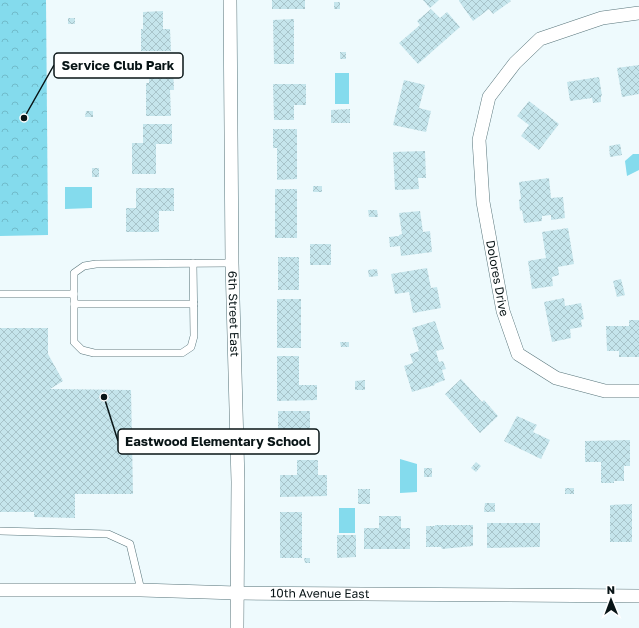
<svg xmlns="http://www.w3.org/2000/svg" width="639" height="628" font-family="'Golos Text',sans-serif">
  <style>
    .forest { fill: url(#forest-crowns) }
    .garden { fill: #84dbed }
    .building { fill: url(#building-cross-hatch) }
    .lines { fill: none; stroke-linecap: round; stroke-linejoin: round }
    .lane-casing { stroke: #58757b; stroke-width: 8 }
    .street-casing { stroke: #58757b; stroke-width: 14 }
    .lane { stroke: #fff; stroke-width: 7 }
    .street { stroke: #fff; stroke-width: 13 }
    .labels { text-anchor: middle; stroke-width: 4; stroke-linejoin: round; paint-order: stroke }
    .street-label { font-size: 12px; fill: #081416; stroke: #fff }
    .leader { fill: none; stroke: #081416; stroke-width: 1.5 }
    .callout-dot { fill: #081416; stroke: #fff; stroke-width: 1.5 }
    .callout { fill: #fff; stroke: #081416; stroke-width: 1.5 }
    .callout-label { font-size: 13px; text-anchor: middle; font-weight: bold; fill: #081416 }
  </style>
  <defs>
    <pattern id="forest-crowns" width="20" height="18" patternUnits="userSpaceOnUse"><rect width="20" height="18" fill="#84dbed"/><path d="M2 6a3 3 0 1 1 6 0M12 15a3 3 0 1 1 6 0" fill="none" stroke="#70bbca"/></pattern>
    <pattern id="building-cross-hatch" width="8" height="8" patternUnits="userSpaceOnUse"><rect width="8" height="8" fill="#c5e5ec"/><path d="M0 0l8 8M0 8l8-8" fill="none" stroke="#a8c4ca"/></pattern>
  </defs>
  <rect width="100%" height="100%" fill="#eefafd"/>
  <polygon class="forest" points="0,0 46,0 48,235 0,236"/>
  <g class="garden">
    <rect x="335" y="73" width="14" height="31"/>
    <polygon points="633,154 639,154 639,170 627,176 625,161"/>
    <polygon points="65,187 92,187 92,208 65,209"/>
    <polygon points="400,459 417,464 417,492 400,493"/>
    <rect x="339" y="508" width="16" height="25"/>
  </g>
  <g class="building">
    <rect x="272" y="0" width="33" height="9"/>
    <polygon points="423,0 439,0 430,8"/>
    <polygon points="459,0 510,0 511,1 493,14 489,9 473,21 459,1"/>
    <rect x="334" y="2" width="6" height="7"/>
    <polygon points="431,9 440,18 447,12 460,27 418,64 399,43 420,25 417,21"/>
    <polygon points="163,11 163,29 170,29 171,51 141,51 141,29 143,29 143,12"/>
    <rect x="68" y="18" width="7" height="6"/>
    <polygon points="294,19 294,64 274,64 273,20"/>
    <rect x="340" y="52" width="6" height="7"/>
    <polygon points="639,65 639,94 622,97 617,68"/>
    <polygon points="149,66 173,66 174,90 170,90 171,116 146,116 146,83 149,83"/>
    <polygon points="599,77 602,96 601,96 601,102 593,103 592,98 570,101 567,82"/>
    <polygon points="404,80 425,85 419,108 431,111 426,132 393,125"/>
    <polygon points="273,84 306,84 306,105 294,105 294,120 274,120"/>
    <polygon points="529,101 559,124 539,150 521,136 529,125 517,116"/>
    <polygon points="350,109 350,123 331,123 331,110"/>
    <polygon points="86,111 93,111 93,117 85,117"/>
    <polygon points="143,124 172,124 172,144 156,144 156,174 132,174 132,143 143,143"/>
    <polygon points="273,129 297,129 297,179 277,180 277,148 273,148"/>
    <polygon points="620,144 622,155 610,157 609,146"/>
    <polygon points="425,151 426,178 418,178 419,189 395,190 393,152"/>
    <rect x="92" y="168" width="7" height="9"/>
    <polygon points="549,178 551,198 563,197 565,218 551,220 551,215 542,216 542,221 524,223 522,210 520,211 519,200 521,199 519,182"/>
    <rect x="313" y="186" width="9" height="6"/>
    <polygon points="136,188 174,188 174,211 159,211 159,232 126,232 126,208 136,208"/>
    <rect x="275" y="189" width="22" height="49"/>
    <polygon points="368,210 377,210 378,217 369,217"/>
    <polygon points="420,211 423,232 430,231 432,252 401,256 400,246 390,247 389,237 399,236 399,235 402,234 399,213"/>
    <polygon points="568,228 574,264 558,267 559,275 552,277 553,286 532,289 528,261 546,258 542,232"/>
    <rect x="310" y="244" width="21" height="21"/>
    <rect x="278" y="257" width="21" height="33"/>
    <polygon points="427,268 431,288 437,287 441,308 413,313 409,292 395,294 391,274"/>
    <polygon points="377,269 378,276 369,277 368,270"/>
    <polygon points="621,279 625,295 617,297 613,281"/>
    <polygon points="564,298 565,306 581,303 584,319 581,320 582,327 570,329 571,338 552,342 544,302"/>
    <rect x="277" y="299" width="24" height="49"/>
    <polygon points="629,320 639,320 639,357 619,357 619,351 607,351 606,326 629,326"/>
    <polygon points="435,321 444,349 436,351 439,362 443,361 446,369 442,370 445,380 434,384 435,385 412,392 404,366 413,363 410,354 419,351 412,328"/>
    <polygon points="0,328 48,328 48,354 63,381 50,389 131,390 133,494 75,494 75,518 34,517 34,512 0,512"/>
    <polygon points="340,342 349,342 349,347 341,347"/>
    <polygon points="277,356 299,356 299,385 317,385 317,400 277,401"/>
    <polygon points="461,379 482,402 484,400 498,416 480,433 445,394"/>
    <polygon points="365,380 365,390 355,390 355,381"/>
    <polygon points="278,411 310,411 310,433 312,433 312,452 294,452 293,436 278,436"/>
    <polygon points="517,416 537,425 533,432 550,440 541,459 504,441"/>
    <polygon points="630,440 630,466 624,466 624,481 614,481 614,483 601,483 601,462 585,462 585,441"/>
    <polygon points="297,460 318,460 318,475 327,475 327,496 280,497 280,475 297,475"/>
    <polygon points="476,462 481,466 476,472 471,468"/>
    <rect x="424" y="468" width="8" height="9"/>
    <rect x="565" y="488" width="9" height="6"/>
    <rect x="358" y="489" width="12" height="15"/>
    <polygon points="485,503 495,503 495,512 484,512"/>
    <polygon points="632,504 632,542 610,542 610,505"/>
    <rect x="280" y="512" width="22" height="46"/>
    <polygon points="379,516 401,516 401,528 410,528 410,549 364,549 364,528 379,528"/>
    <polygon points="487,523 540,523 540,547 487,548"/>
    <polygon points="435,525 473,525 473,546 442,549 441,547 426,547 426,526 435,526"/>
    <polygon points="337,535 356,535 356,557 337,558"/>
    <polygon points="304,558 310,558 310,563 305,563"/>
  </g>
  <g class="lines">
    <g class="lane-casing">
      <g id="lane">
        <polyline points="0,294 74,294 74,273 84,266 96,264 232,263"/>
        <polyline points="74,294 74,342 82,350 94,353 182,353 191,347 194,336 193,263"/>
        <polyline points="74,304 194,304"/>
        <polyline points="0,531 108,534 130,544 141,590"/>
      </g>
    </g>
    <g class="street-casing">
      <g id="street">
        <path id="s1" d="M230,0L232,263L238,482L237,628"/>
        <path id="s2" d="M639,13L602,18L540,39L515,63L489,97L479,140L483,202L503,311L518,354L556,378L605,391H639"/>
        <path id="s3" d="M0,590H141L237,593L639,596"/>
      </g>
    </g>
    <use href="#lane" class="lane"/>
    <use href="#street" class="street"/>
  </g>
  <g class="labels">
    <g class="street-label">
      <text dy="4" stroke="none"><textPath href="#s2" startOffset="364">Dolores Drive</textPath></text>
      <text dy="4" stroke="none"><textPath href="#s1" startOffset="314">6th Street East</textPath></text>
      <text dy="4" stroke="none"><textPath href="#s3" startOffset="320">10th Avenue East</textPath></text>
    </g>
  </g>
  <path class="leader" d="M24 118L54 65M104 397L118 441"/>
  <g class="callout-dot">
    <circle cx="24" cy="118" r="4"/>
    <circle cx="104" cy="397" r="4"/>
  </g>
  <g class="callout">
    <rect x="54" y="53" width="129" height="25" rx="4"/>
    <rect x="118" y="429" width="201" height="25" rx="4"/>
  </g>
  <g class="callout-label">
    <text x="118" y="70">Service Club Park</text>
    <text x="218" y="446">Eastwood Elementary School</text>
  </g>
  <g transform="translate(611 600) rotate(359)" stroke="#ffffff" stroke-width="3" paint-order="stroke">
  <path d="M0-3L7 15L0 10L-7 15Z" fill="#081416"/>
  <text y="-6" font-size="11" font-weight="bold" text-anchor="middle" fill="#081416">N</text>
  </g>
</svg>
